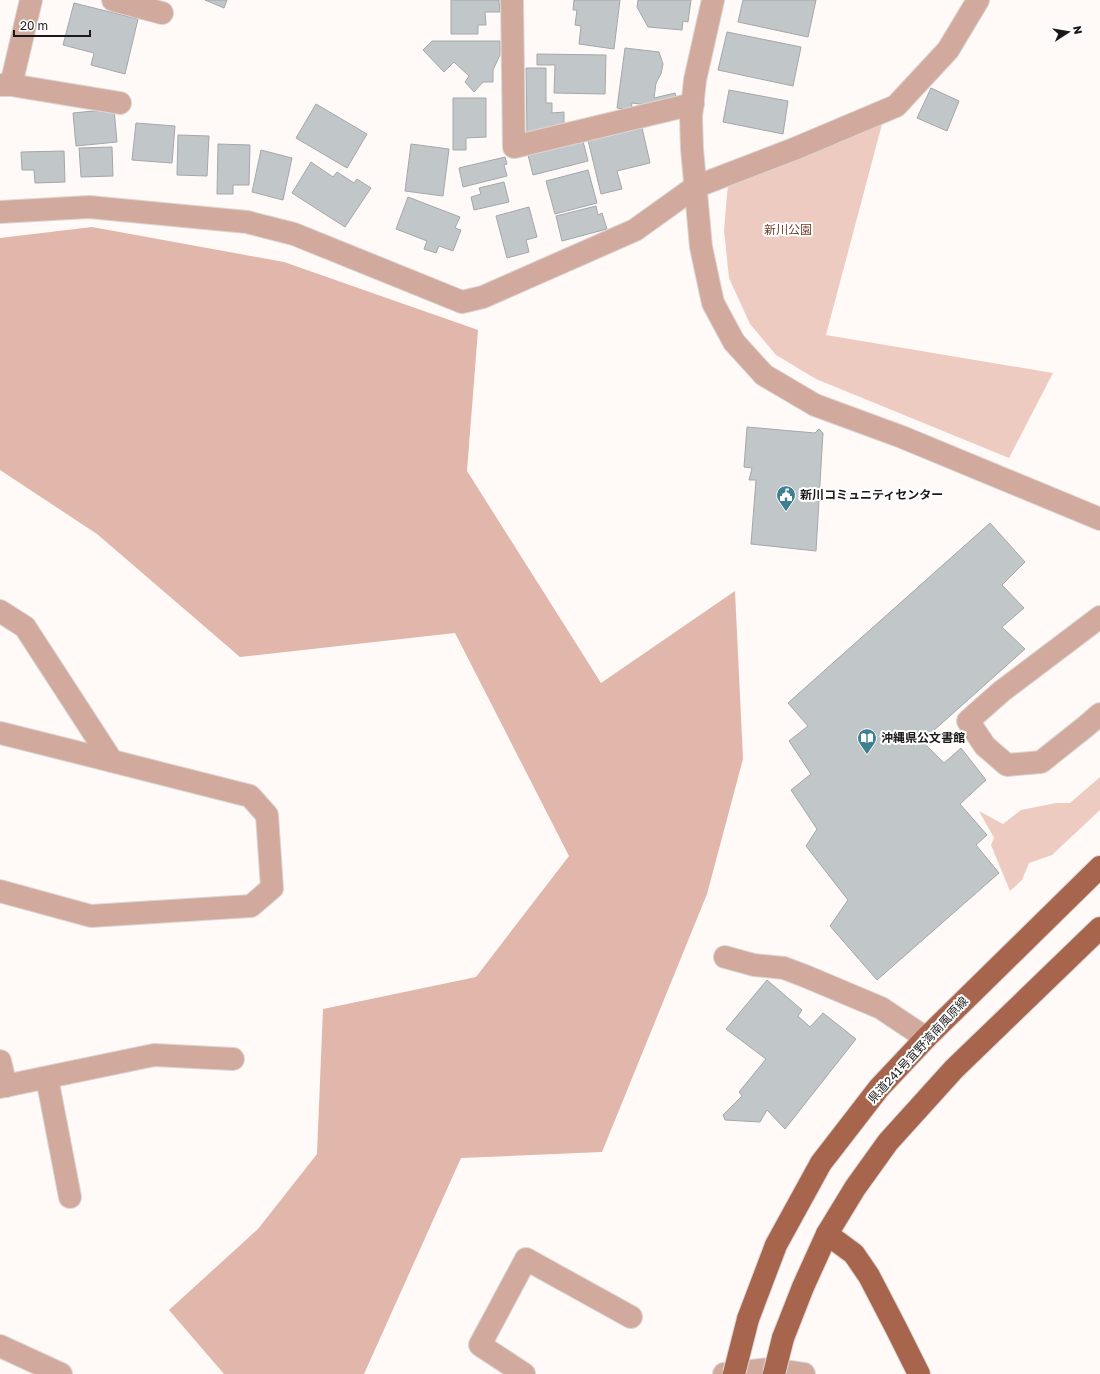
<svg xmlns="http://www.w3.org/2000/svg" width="1100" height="1374" font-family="'Golos Text','Noto Sans JP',sans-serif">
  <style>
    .green { fill: #eecbc0 }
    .forest { fill: #e0b7aa }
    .building { fill: #c1c7c9; stroke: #a2a8aa }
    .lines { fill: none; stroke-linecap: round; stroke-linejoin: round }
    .minor-casing { stroke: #dbd6d4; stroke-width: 24 }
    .major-casing { stroke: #dbd6d4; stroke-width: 24 }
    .minor { stroke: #d1aa9d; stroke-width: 22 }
    .major { stroke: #a8654e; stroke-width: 22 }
    .major-bridge-casing { stroke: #dbd6d4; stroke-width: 24; stroke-linecap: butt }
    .major-bridge { stroke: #a8654e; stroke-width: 22 }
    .labels { text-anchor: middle; stroke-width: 4; stroke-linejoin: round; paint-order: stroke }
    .park-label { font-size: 12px; fill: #76402e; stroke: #fff }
    .poi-label { font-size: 12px; font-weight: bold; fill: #1b1918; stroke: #fff; text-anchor: start }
    .street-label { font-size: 12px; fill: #1b1918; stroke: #fff }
  </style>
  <rect width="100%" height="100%" fill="#fffaf8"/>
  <g class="green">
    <polygon points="882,124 826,335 1053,373 1009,458 816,379 776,355 750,324 729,278 724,230 728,184"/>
    <polygon points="1100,777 1100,810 1052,855 1029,863 1022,880 1010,891 991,845 994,838 979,811 1003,824 1021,810 1056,803 1070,803"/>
  </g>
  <polygon class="forest" points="92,227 284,262 478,330 467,471 601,683 735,591 743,759 707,894 602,1152 461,1158 364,1374 224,1374 169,1310 258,1229 317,1154 323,1009 476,977 569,856 455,633 240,657 97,534 0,470 0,238"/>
  <g class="building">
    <polygon points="205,0 227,0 224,8"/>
    <polygon points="451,0 499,0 500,12 485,12 486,25 478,25 478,34 451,34"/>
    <polygon points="574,0 620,0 614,49 579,44 581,26 575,25 577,10 573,10"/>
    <polygon points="638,0 691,0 688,22 683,21 682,30 648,27 637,7"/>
    <polygon points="743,0 816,0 808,37 738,22"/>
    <polygon points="74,3 138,19 125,74 91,65 94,53 63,45"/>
    <polygon points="727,32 801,47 793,86 718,70"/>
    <polygon points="432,41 500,41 500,55 493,70 493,82 483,82 474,92 465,82 469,76 454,62 444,72 423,50"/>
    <polygon points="625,48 659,52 663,64 661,74 656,83 654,98 675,93 677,100 654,106 632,103 631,110 617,108"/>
    <polygon points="537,54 606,55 605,94 554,93 555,65 537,65"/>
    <polygon points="526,68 546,68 546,103 552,103 552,113 564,112 564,131 527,133"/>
    <polygon points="931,88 959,101 947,131 917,118"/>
    <polygon points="729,90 788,101 783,134 723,122"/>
    <polygon points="453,98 486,98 486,137 466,138 466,150 453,150"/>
    <polygon points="316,104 367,134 347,168 296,138"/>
    <polygon points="114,109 117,142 76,146 73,113"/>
    <polygon points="136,123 175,126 172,163 132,160"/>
    <polygon points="641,123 650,163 617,171 622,189 601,194 587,136"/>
    <polygon points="178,135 209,136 207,176 177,175"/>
    <polygon points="582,137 588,161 533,175 527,151"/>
    <polygon points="218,144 250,145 249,185 233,185 233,194 217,194"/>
    <polygon points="411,144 449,149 443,196 405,191"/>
    <polygon points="112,147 113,176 81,177 79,148"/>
    <polygon points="261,150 292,158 283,200 252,192"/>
    <polygon points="64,151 65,182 35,183 34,170 22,170 21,152"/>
    <polygon points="505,157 507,164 504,165 507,176 463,187 459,168"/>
    <polygon points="311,162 333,177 337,172 354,183 357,179 371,188 345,227 292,193"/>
    <polygon points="588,170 597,203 555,214 546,181"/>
    <polygon points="504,182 509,202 474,210 471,197 481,194 479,188"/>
    <polygon points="408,197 460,217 455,228 461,230 453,251 439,246 436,253 424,249 427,241 396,229"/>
    <polygon points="596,206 598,215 602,213 607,229 562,241 556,216"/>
    <polygon points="529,207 537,237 526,240 529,252 507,258 496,216"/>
    <polygon points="747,427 815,433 819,429 823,433 816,551 751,544 756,480 749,480 752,468 744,467"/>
    <polygon points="990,523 1025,562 1002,585 1024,608 1002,627 1025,649 922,741 944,763 961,748 986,780 960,804 987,835 976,845 999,873 877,980 830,926 848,900 806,846 817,829 791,790 811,774 789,741 808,726 788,703"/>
    <polygon points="767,980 802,1010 798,1016 810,1027 823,1013 856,1039 785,1129 767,1110 760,1122 725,1120 723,1115 742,1096 739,1092 766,1059 726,1029"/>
  </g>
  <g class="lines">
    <g class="minor-casing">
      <g id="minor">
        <polyline points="113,0 162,13"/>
        <polyline points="512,0 514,147 693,104"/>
        <polyline points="713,0 695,80 691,117 692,149 701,247 713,303 734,342 764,375 815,405 902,437 1100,519"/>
        <polyline points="0,85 11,85 31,0"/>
        <polyline points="11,85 120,103"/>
        <polyline points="0,212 89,207 247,222 294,234 462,302 483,297 635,230 695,187 794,149 896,106 948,50 978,0"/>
        <polyline points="0,611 25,627 112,761 250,796 267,815 272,888 251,906 91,916 0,891"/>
        <polyline points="1100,617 1002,691 968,721 985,746 1007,765 1041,762 1085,727 1100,714"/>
        <polyline points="0,733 112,761"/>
        <polyline points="725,957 754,965 784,968 805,976 881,1008 926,1038"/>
        <polyline points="0,1061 6,1086"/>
        <polyline points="47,1078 70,1197"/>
        <polyline points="0,1087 154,1055 233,1059"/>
        <polyline points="0,1346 61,1374"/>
        <polyline points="524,1374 480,1345 526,1259 631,1317"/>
        <polyline points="724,1374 769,1369 804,1374"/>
      </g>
    </g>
    <g class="major-casing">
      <g id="major">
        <polyline points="827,1234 854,1254 869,1276 896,1328 919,1374"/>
        <polyline points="748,1319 776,1245 821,1163 879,1088 926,1038 1100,867"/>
        <polyline points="783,1338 803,1287 827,1234 855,1188 888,1142 954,1069 1100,928"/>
      </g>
    </g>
    <use href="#minor" class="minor"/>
    <use href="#major" class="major"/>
    <g class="major-bridge-casing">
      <g id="major-bridge">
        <polyline points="734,1374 748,1319"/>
        <polyline points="774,1374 783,1338"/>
      </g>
    </g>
    <use href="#major-bridge" class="major-bridge"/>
  </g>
  <defs>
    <g id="civic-pin" transform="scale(1)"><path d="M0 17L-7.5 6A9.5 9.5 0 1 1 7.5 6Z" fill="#3e8091" stroke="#fff"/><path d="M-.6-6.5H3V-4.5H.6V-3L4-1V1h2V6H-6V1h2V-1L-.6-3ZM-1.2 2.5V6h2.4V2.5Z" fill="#fff"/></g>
    <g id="library-pin" transform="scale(1)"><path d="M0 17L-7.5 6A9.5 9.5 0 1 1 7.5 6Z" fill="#3e8091" stroke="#fff"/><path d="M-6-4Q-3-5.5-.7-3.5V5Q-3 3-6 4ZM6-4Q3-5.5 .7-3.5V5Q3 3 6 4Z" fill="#fff"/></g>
  </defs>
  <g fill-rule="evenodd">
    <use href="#civic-pin" x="786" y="495"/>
    <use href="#library-pin" x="867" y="738"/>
  </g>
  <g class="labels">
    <g class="park-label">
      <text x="788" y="234">新川公園</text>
    </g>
    <g class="poi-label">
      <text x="800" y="499">新川コミュニティセンター</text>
      <text x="881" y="742">沖縄県公文書館</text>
    </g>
    <g class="street-label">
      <text transform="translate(918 1050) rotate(-47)" y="4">県道241号宜野湾南風原線</text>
    </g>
  </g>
  <g transform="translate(1068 32) rotate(78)" stroke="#ffffff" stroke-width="3" paint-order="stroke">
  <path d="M0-3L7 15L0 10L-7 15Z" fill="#1b1918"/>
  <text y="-6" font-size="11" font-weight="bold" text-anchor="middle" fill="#1b1918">N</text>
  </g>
  <path d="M14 30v6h76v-6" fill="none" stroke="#1b1918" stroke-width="2"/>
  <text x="20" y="30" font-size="12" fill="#1b1918" stroke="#ffffff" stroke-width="3" paint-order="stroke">20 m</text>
</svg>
